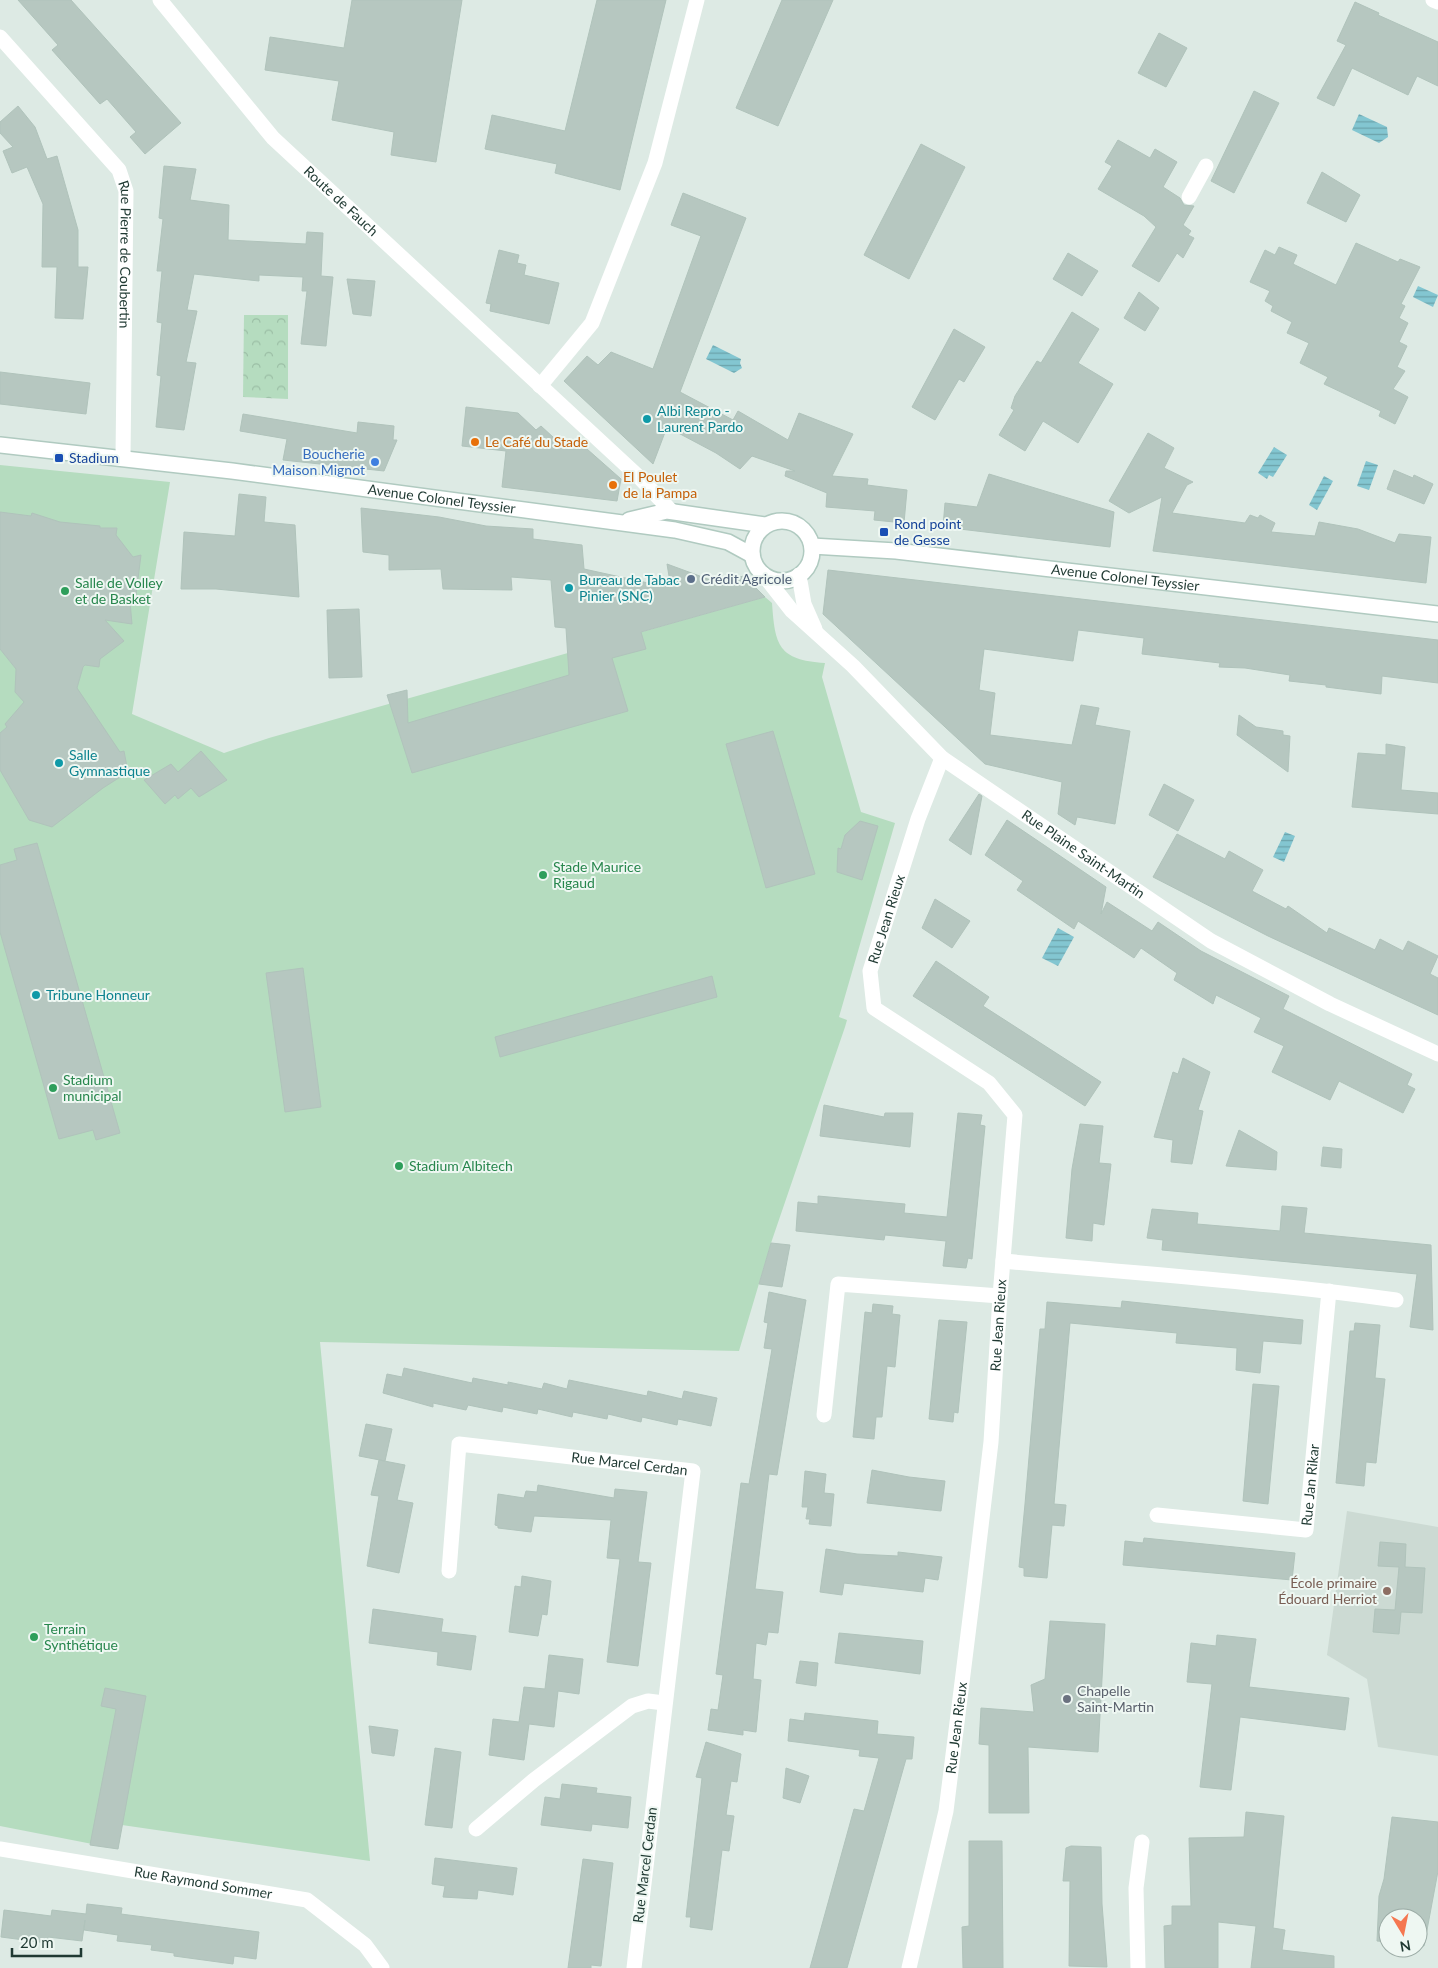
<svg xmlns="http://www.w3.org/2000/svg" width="1438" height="1968" font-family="Lato,sans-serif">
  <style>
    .built { fill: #ccdad3 }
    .grass { fill: #b5dcbf }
    .park { fill: url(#park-crowns) }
    .water { fill: url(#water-rules) }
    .building { fill: #b6c7c0; stroke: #b0c3bb }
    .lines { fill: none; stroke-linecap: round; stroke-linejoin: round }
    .secondary-casing { stroke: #b0cac0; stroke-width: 18 }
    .minor { stroke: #fff; stroke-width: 15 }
    .tertiary { stroke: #fff; stroke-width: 15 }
    .secondary { stroke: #fff; stroke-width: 15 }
    .culture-dot { fill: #0f9aa8; stroke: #eef7f2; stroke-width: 2 }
    .food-dot { fill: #e8710a; stroke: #eef7f2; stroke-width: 2 }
    .transit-dot { fill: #1a4fb4; stroke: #eef7f2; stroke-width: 2 }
    .shop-dot { fill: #3f7fe0; stroke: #eef7f2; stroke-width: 2 }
    .service-dot { fill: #5c6f8a; stroke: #eef7f2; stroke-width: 2 }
    .leisure-dot { fill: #2e9e5b; stroke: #eef7f2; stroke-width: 2 }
    .education-dot { fill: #8d6e63; stroke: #eef7f2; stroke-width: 2 }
    .worship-dot { fill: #6b7280; stroke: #eef7f2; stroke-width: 2 }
    .labels { text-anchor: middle; stroke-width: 4; stroke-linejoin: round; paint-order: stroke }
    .street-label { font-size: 14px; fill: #1f3932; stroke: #eef7f2 }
    .culture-label { font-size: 14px; fill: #0d838f; stroke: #eef7f2; text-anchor: start }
    .food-label { font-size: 14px; fill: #c56008; stroke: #eef7f2; text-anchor: start }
    .shop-label { font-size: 14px; fill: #366cbe; stroke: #eef7f2; text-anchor: end }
    .transit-label { font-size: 14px; fill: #164399; stroke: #eef7f2; text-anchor: start }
    .service-label { font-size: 14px; fill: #4e5e75; stroke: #eef7f2; text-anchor: start }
    .leisure-label { font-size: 14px; fill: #27864d; stroke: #eef7f2; text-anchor: start }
    .education-label { font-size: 14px; fill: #785e54; stroke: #eef7f2; text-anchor: end }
    .worship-label { font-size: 14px; fill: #5b616d; stroke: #eef7f2; text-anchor: start }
  </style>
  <defs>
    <pattern id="park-crowns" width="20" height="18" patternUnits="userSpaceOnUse" patternTransform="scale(1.25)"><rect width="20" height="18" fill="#b5dcbf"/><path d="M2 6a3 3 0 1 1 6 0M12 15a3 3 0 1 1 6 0" fill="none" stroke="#9bbea5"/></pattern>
    <pattern id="water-rules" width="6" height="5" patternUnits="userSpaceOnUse" patternTransform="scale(1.25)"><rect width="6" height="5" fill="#83c6d1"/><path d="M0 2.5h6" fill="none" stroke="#6ba2aa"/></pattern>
  </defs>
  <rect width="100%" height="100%" fill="#ddeae4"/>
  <polygon class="built" points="1347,1511 1438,1527 1438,1756 1378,1747 1367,1679 1327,1655"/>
  <path class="grass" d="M0,465L170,482L132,714L224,753L269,738L765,597L772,603C775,645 778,660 825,663L822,677L861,812L895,823L839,1017L847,1020L845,1027L771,1243L739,1351L320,1342L370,1861L122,1825L118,1849L0,1826Z"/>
  <polygon class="park" points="244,315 288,315 288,399 243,397"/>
  <g class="water">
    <polygon points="1359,114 1387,127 1388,137 1379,143 1352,130"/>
    <polygon points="1418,286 1438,295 1433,307 1413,297"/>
    <polygon points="713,345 741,359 740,363 742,368 734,373 706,359"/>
    <polygon points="1274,447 1287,455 1273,477 1269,475 1267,479 1258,473"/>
    <polygon points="1366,461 1378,465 1369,490 1357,486"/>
    <polygon points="1324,476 1333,481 1317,510 1309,505"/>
    <polygon points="1285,832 1295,836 1284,862 1273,857"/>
    <polygon points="1058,928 1074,937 1058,966 1042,958"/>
  </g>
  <g class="building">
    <polygon points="18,0 71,0 181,123 145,154 130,137 136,132 107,99 100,104 52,50 58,45"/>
    <polygon points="352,0 462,0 436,162 391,155 394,132 332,120 339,81 265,70 270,37 344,48"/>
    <polygon points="597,0 666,0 620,190 555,173 557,164 485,149 492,115 565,131"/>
    <polygon points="782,0 833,0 778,126 736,108"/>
    <polygon points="1355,2 1379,13 1378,15 1438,42 1438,86 1417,76 1408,95 1352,68 1334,106 1317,98 1346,45 1337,41"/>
    <polygon points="1159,33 1187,48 1166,87 1138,73"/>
    <polygon points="1254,91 1279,103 1234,193 1211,181"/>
    <polygon points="18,106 35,127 47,159 57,156 78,230 78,267 88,267 83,319 55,318 57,267 42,267 43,204 27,167 12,173 3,151 13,147 0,133 0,122"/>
    <polygon points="1118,140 1150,158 1155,149 1177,162 1163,187 1180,198 1184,205 1194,206 1183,225 1191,231 1188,235 1194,238 1183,258 1177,253 1159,282 1132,266 1156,227 1144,216 1098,189 1112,166 1105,162"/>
    <polygon points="921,144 965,167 909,279 864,255"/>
    <polygon points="164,166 196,169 190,200 229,205 228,240 306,244 307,232 323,233 321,276 333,277 326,346 301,344 307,291 302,291 303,277 259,275 259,281 194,274 187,310 197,311 186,362 196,363 184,430 156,427 161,376 157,375 162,323 157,322 162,271 157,271 163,219 159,218"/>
    <polygon points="1322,172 1360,195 1346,222 1307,203"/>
    <polygon points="683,193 746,218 680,392 733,420 738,411 788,440 799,413 853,434 832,476 868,479 867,485 907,490 904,523 874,520 875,511 826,507 827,493 785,476 786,471 795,471 752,456 740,469 716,453 667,427 653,464 564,381 587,356 598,365 611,352 653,369 701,236 671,225"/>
    <polygon points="1356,243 1398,262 1400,259 1420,267 1401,304 1405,306 1399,318 1408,323 1399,342 1407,346 1397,367 1405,371 1393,389 1408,397 1395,424 1379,416 1381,411 1324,384 1328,377 1300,363 1309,343 1287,333 1292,322 1271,311 1273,306 1265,301 1270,291 1250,282 1265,250 1275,255 1279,247 1297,255 1293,264 1336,285"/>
    <polygon points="499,250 519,255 517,263 526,265 524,275 559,283 549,324 490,311 491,304 486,303"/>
    <polygon points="1068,253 1098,271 1082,296 1053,279"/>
    <polygon points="347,279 375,281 371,316 353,314"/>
    <polygon points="1139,292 1159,308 1145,331 1124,318"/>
    <polygon points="1072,312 1099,329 1078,363 1113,384 1078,443 1043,421 1025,451 999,435 1014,410 1011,408 1015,396 1037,361 1041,363"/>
    <polygon points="954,329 985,347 964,382 959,379 935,420 912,407"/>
    <polygon points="0,372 90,383 86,414 0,404"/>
    <polygon points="466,407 518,413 536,430 541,426 566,449 587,449 621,479 617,501 502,487 506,451 462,446"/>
    <polygon points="243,414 357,433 358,422 394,426 393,440 397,440 384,471 283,460 287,439 240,431"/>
    <polygon points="1148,433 1174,448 1164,468 1193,482 1187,485 1172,513 1245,523 1250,515 1258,518 1260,515 1275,523 1271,532 1315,536 1319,522 1358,529 1395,543 1399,534 1431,537 1426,583 1153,551 1162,497 1129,513 1109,501"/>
    <polygon points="1394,470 1413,478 1414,475 1433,484 1424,504 1387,489"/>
    <polygon points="989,474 1114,512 1110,547 943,527 945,503 977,507"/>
    <polygon points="239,494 266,497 264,522 295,525 299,597 216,589 181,589 184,532 235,536"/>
    <polygon points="361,508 439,517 486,526 533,529 533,539 582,545 584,569 671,588 667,564 716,582 744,576 765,597 641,632 646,649 612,658 628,711 412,773 387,695 407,690 408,723 569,675 566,628 555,627 551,580 511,577 512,590 443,589 441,569 389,570 389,555 363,552"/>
    <polygon points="0,512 31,516 32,513 60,522 100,526 100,528 117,528 116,535 133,557 141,555 135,603 130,602 132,624 105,620 124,641 100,659 99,667 85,665 83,667 77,688 120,752 124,751 128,772 103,788 52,827 29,820 0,770 0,733 7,727 5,724 24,702 15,692 16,669 0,649"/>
    <polygon points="828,570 1438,640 1438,683 1382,676 1381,694 1326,687 1326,685 1289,681 1290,675 1245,668 1219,667 1220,663 1142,654 1144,638 1078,630 1073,661 984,649 979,690 995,693 990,735 1072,745 1081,705 1099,708 1095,725 1130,731 1115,824 1077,817 1075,825 1058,814 1062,782 985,764 823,614"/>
    <polygon points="359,609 362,677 329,678 327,610"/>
    <polygon points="1239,715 1256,727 1283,731 1283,735 1290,736 1288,772 1237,735"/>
    <polygon points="773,731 815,874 766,888 726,744"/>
    <polygon points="1386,744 1405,747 1401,790 1438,793 1438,814 1352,807 1358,753 1386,755"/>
    <polygon points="201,751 227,780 199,797 191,788 178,799 175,795 165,804 144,780 171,764 178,772"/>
    <polygon points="1164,784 1194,800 1178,831 1149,815"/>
    <polygon points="979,794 982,796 971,855 949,840"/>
    <polygon points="1007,820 1106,887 1101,914 1107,902 1152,931 1158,922 1201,951 1289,996 1283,1009 1412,1074 1407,1085 1415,1089 1403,1113 1339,1081 1330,1100 1272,1072 1284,1046 1254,1032 1261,1018 1216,995 1213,1004 1174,980 1177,973 1141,948 1134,958 1078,921 1074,929 1017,890 1023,881 985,855"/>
    <polygon points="860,821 878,826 862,880 837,872 838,848 841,849 845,835"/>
    <polygon points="1177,834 1225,859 1229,851 1263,870 1252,891 1286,909 1288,906 1327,933 1329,928 1375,950 1380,939 1403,951 1408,941 1438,956 1430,974 1438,978 1438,1015 1268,936 1153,877"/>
    <polygon points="37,843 120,1133 96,1140 93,1130 59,1139 0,932 0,865 17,860 14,849"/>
    <polygon points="935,899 970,921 952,948 922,928"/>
    <polygon points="936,961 989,997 983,1006 1101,1082 1085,1106 913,996"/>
    <polygon points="303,968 321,1107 285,1112 266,973"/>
    <polygon points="712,976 717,997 500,1057 495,1037"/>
    <polygon points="1183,1058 1210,1072 1198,1110 1203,1111 1192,1164 1171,1162 1173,1140 1154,1137 1173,1072 1178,1074"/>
    <polygon points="824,1105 884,1117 885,1113 913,1113 910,1147 820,1136"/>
    <polygon points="958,1113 982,1115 980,1125 985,1126 972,1259 968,1258 966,1268 943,1266 946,1241 885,1235 884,1240 796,1231 798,1202 818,1204 818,1196 905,1204 904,1213 947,1217"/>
    <polygon points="1080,1124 1103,1126 1099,1163 1111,1164 1104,1225 1093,1223 1092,1241 1066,1238 1072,1169"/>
    <polygon points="1239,1130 1277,1152 1276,1170 1226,1166"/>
    <polygon points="1323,1147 1342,1149 1341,1168 1321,1166"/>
    <polygon points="1282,1206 1307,1208 1304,1233 1431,1245 1433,1330 1410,1327 1417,1274 1162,1250 1163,1240 1147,1238 1152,1209 1198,1213 1197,1224 1280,1231"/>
    <polygon points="771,1243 790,1245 782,1287 759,1284"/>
    <polygon points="769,1292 806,1300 777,1475 769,1474 755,1589 783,1592 778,1633 768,1632 766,1645 756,1643 753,1679 761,1680 756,1732 743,1730 743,1735 708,1730 711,1709 718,1710 723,1675 716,1674 741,1483 749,1484 772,1349 764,1348 768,1323 764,1322"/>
    <polygon points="1122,1301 1303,1320 1301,1344 1263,1341 1260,1373 1236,1370 1237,1348 1176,1343 1177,1333 1070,1323 1054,1504 1066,1505 1064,1526 1052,1525 1047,1578 1024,1576 1024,1568 1019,1567 1025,1504 1040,1329 1045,1329 1047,1302 1121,1308"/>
    <polygon points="873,1304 893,1306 892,1314 900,1315 895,1367 887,1366 882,1417 876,1417 874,1439 853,1437 865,1312 872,1313"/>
    <polygon points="939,1320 967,1322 958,1413 954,1412 953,1422 929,1419"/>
    <polygon points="1355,1323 1380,1325 1375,1378 1385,1379 1376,1463 1366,1462 1364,1486 1336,1483 1350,1331 1354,1331"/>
    <polygon points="404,1368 472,1383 473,1378 508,1385 508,1382 542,1389 544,1383 567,1389 569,1380 647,1396 648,1391 682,1399 684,1391 717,1398 711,1426 678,1419 677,1425 642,1417 641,1422 608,1414 607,1419 573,1412 572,1417 538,1409 537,1414 503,1407 502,1412 468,1405 466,1410 433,1403 433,1407 383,1393 387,1374 402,1377"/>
    <polygon points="1253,1384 1279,1386 1268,1504 1243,1501"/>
    <polygon points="366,1424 392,1429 385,1461 359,1456"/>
    <polygon points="379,1460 405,1465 397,1500 413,1503 399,1573 367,1566 379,1496 371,1495"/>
    <polygon points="872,1470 909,1477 945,1481 941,1511 867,1503"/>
    <polygon points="805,1471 826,1474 824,1493 834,1494 831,1526 809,1524 810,1519 806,1519 808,1507 802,1507"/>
    <polygon points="538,1485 614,1498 615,1489 647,1492 638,1562 651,1563 638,1666 607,1662 620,1559 607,1558 611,1520 534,1516 531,1532 498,1528 498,1526 495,1525 498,1494 524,1498 526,1491 537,1492"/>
    <polygon points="1144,1538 1295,1553 1292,1580 1123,1565 1125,1541 1143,1543"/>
    <polygon points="1380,1542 1406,1544 1405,1567 1425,1568 1422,1613 1401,1612 1399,1634 1373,1632 1375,1609 1395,1610 1399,1567 1378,1566"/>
    <polygon points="826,1549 857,1554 898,1556 898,1552 942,1557 938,1580 925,1578 923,1592 844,1583 842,1595 820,1592"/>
    <polygon points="522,1576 551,1581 547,1615 542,1614 538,1636 509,1632 515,1586 521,1587"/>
    <polygon points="373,1609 443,1619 441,1632 476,1636 471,1670 437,1665 438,1652 369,1643"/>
    <polygon points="1050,1621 1105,1624 1098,1752 1028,1747 1029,1813 989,1813 989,1745 979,1744 981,1708 1034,1712 1031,1685 1045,1679"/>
    <polygon points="839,1633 923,1641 920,1674 835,1663"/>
    <polygon points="1217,1635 1256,1639 1249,1687 1349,1698 1345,1730 1240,1717 1231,1790 1200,1787 1212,1684 1187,1682 1191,1643 1216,1646"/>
    <polygon points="549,1655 583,1659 579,1694 558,1691 554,1727 529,1724 524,1760 489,1755 493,1719 519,1722 524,1687 545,1689"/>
    <polygon points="800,1661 818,1663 816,1686 796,1683"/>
    <polygon points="105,1688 146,1696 118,1849 90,1845 116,1709 101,1706"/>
    <polygon points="805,1713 878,1721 877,1734 914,1737 912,1759 906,1759 847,1968 810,1968 854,1809 864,1811 879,1758 859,1756 860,1750 788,1741 790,1719 804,1721"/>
    <polygon points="369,1726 398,1730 394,1756 372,1753"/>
    <polygon points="706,1742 741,1754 737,1782 731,1781 726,1815 734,1816 729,1851 722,1850 712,1930 690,1927 691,1917 686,1917 702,1778 696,1777"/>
    <polygon points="435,1748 461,1752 452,1828 425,1825"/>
    <polygon points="786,1768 809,1776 800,1803 783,1798"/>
    <polygon points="562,1784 597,1788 596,1793 631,1797 628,1828 592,1824 591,1831 541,1825 545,1797 560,1799"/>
    <polygon points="1246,1812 1284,1816 1273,1928 1285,1930 1282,1950 1334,1956 1334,1968 1251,1968 1256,1926 1218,1922 1218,1968 1165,1968 1164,1926 1172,1925 1172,1906 1191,1906 1189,1838 1244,1837"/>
    <polygon points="1392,1817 1438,1822 1438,1871 1424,1946 1418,1945 1418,1918 1388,1918 1388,1942 1377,1941 1379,1896 1384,1879"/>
    <polygon points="969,1841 1002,1841 1003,1968 963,1968 962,1927 969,1926"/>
    <polygon points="1071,1846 1101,1847 1102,1904 1107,1967 1069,1966 1070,1881 1063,1881 1066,1848"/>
    <polygon points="435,1858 517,1868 513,1895 478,1890 477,1899 443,1897 445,1886 432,1884"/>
    <polygon points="583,1859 613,1863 601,1966 591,1965 591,1968 568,1968"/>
    <polygon points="87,1904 122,1908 121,1914 259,1932 256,1959 234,1956 233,1964 174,1956 174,1953 151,1950 152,1945 117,1941 118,1935 84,1930 85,1920 82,1941 48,1937 47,1943 1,1937 4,1910 51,1916 52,1910 86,1914"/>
  </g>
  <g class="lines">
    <g class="secondary-casing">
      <g id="secondary">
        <path id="s8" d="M0,445L232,471L675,530L728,542L752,555"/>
        <polyline points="629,520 667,511 765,525"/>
        <circle cx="782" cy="551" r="30"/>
        <path id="s9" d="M812,546L896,551L1438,614"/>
      </g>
    </g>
    <g class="minor">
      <polyline points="1433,0 1438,2"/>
      <path id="s1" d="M0,37L119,170L126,191L123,458"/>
      <polyline points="1189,197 1206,166"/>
      <polyline points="540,386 592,323 655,163 697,0"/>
      <path id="s2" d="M763,574L792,611L853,666L942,758L1211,941L1330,1004L1438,1054"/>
      <polyline points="799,575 804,604 815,629"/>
      <path d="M1003,1261C1134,1273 1265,1282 1396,1300"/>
      <polyline points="824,1415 838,1284 1000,1296"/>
      <path id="s3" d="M1157,1515L1306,1530L1329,1291"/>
      <path id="s4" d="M449,1571L459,1444L693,1471L634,1968"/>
      <polyline points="476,1829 534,1780 632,1706 648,1701 664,1703"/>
      <path id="s5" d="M0,1849L307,1900L365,1945L382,1968"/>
      <path id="s6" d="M909,1968L946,1811L974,1586L991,1442L1000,1296L1015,1115L989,1083L874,1008L870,971L918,819L942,758"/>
      <polyline points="1138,1968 1136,1888 1142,1842"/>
    </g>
    <path class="tertiary" id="s7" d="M160,0L273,138L641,479L671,511"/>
    <use href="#secondary" class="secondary"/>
  </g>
  <g class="culture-dot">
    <circle cx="647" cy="419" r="5"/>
    <circle cx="569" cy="588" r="5"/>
    <circle cx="59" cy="763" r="5"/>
    <circle cx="36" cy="995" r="5"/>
  </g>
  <g class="food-dot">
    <circle cx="475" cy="442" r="5"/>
    <circle cx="613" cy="485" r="5"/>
  </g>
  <g class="transit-dot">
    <rect x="54" y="453" width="10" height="10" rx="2.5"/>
    <rect x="879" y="527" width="10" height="10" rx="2.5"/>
  </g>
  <circle class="shop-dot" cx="375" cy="462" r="5"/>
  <circle class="service-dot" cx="691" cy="579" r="5"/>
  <g class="leisure-dot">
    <circle cx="65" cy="591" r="5"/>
    <circle cx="543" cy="875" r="5"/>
    <circle cx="53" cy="1088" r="5"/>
    <circle cx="399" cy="1166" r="5"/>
    <circle cx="34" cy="1637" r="5"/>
  </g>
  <circle class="education-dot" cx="1387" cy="1591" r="5"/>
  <circle class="worship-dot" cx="1067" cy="1699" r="5"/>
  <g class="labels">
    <g class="street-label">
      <text dy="5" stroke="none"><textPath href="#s7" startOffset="271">Route de Fauch</textPath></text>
      <text dy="5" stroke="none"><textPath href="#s1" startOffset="264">Rue Pierre de Coubertin</textPath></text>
      <text dy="5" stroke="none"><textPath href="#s8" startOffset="445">Avenue Colonel Teyssier</textPath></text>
      <text dy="5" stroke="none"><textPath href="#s9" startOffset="315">Avenue Colonel Teyssier</textPath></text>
      <text dy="5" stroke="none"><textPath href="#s2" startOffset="428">Rue Plaine Saint-Martin</textPath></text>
      <text dy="5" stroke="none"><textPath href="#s6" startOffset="1131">Rue Jean Rieux</textPath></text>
      <text dy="5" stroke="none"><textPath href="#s6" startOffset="650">Rue Jean Rieux</textPath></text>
      <text dy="5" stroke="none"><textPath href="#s4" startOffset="299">Rue Marcel Cerdan</textPath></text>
      <text dy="5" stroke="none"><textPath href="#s3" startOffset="195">Rue Jan Rikar</textPath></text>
      <text dy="5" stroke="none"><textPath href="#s6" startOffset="245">Rue Jean Rieux</textPath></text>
      <text transform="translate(645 1865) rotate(-83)" y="5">Rue Marcel Cerdan</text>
      <text dy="5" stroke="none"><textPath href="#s5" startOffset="206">Rue Raymond Sommer</textPath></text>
    </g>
    <g class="culture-label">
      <text x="657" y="416">Albi Repro -<tspan x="657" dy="16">Laurent Pardo</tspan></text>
      <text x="579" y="585">Bureau de Tabac<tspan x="579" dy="16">Pinier (SNC)</tspan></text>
      <text x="69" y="760">Salle<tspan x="69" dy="16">Gymnastique</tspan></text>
      <text x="46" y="1000">Tribune Honneur</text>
    </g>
    <g class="food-label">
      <text x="485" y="447">Le Café du Stade</text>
      <text x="623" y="482">El Poulet<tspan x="623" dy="16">de la Pampa</tspan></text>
    </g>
    <g class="shop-label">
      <text x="365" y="459">Boucherie<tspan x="365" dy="16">Maison Mignot</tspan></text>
    </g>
    <g class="transit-label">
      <text x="69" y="463">Stadium</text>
      <text x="894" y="529">Rond point<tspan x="894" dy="16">de Gesse</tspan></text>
    </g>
    <g class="service-label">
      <text x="701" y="584">Crédit Agricole</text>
    </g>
    <g class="leisure-label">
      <text x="75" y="588">Salle de Volley<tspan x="75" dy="16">et de Basket</tspan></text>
      <text x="553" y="872">Stade Maurice<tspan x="553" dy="16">Rigaud</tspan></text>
      <text x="63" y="1085">Stadium<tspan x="63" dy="16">municipal</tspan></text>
      <text x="409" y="1171">Stadium Albitech</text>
      <text x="44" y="1634">Terrain<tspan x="44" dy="16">Synthétique</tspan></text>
    </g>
    <g class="education-label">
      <text x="1377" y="1588">École primaire<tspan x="1377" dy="16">Édouard Herriot</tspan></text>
    </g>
    <g class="worship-label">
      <text x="1077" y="1696">Chapelle<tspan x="1077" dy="16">Saint-Martin</tspan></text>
    </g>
  </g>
  <g transform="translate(1403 1933) rotate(170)"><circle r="24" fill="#eef7f2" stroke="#9baba5"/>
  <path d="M0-4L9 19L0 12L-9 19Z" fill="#f57750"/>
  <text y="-8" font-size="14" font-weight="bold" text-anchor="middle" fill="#1f3932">N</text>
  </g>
  <path d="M12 1948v8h69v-8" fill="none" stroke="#1f3932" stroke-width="2.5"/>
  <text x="20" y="1948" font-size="15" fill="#1f3932" stroke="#eef7f2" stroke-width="4" paint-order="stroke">20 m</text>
</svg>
